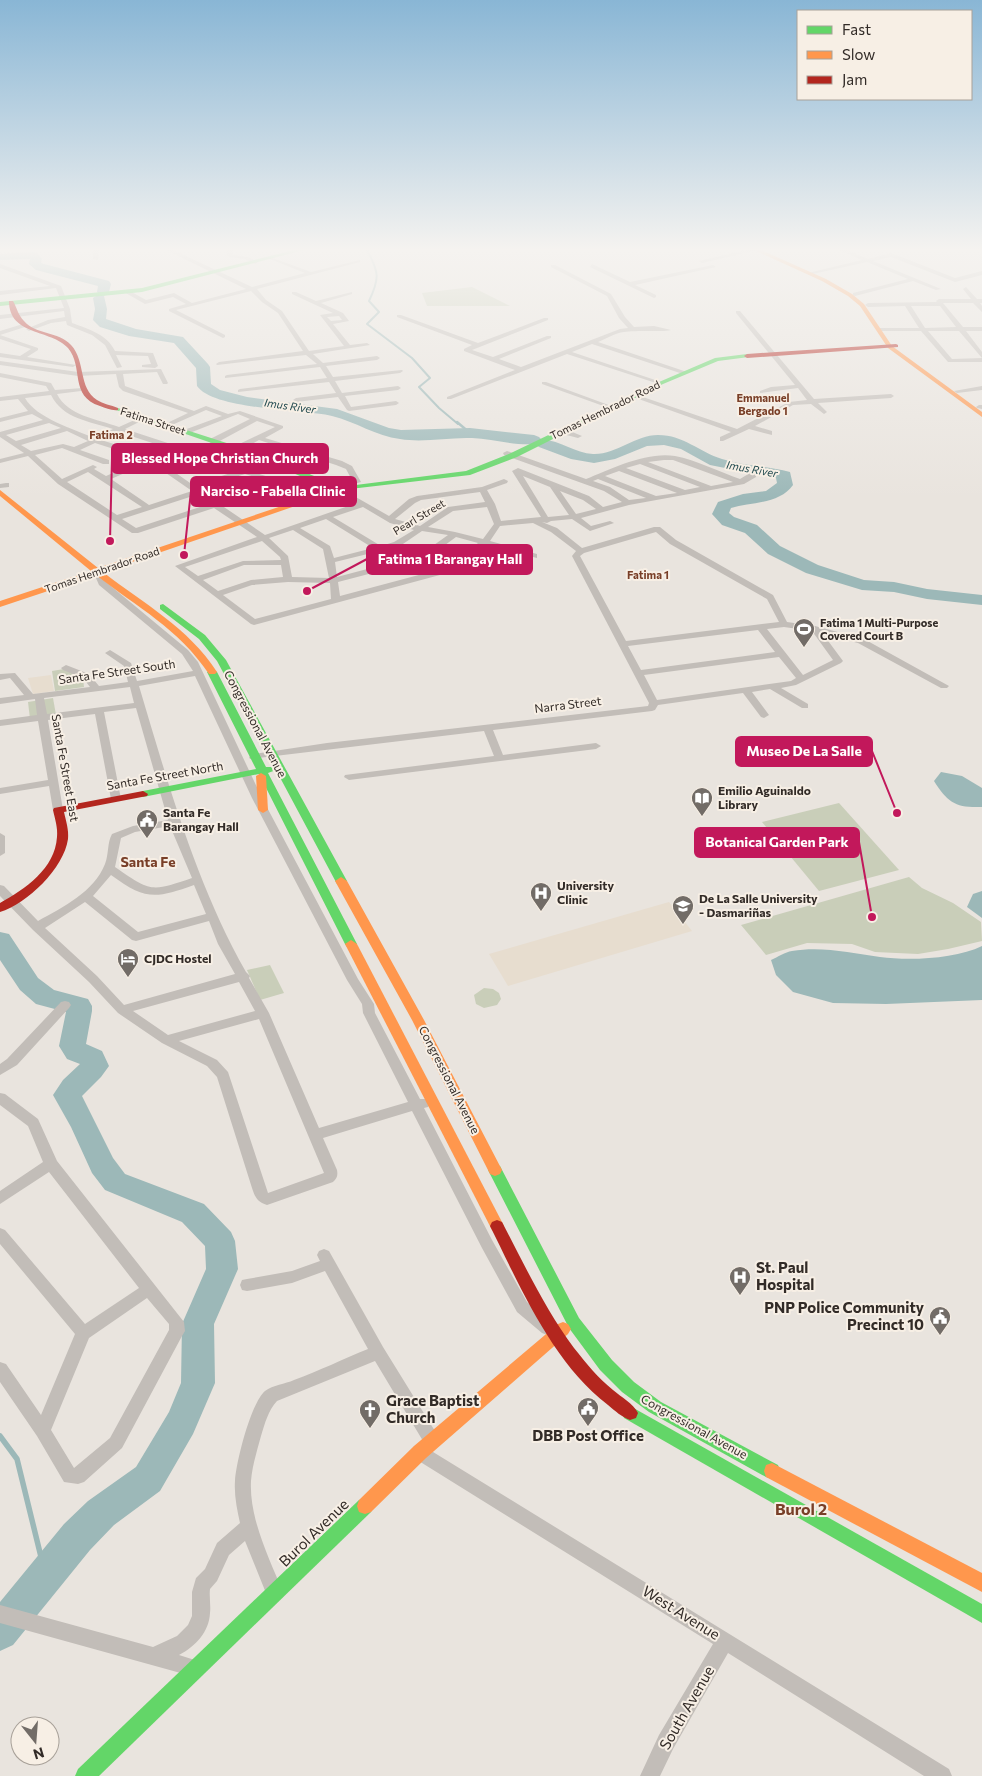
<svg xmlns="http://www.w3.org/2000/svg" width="982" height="1776" font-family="Commissioner,sans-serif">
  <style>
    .green { fill: #c9ceb9 }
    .plaza { fill: #e7ddcf }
    .water { fill: #9cb8b8 }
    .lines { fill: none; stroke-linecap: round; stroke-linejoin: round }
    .stream-far2 { stroke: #9cb8b8; stroke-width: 2 }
    .stream-far1 { stroke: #9cb8b8; stroke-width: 2.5 }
    .stream { stroke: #9cb8b8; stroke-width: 5.5 }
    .river { fill: #9cb8b8; fill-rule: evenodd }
    .street { fill: #c2bdb8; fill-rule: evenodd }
    .fast { fill: #63d668; fill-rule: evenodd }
    .slow { fill: #ff974d; fill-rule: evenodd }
    .jam { fill: #b3261e; fill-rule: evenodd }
    .labels { text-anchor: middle; stroke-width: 4; stroke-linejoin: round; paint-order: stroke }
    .far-neighbourhood-label { font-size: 11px; font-weight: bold; fill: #793f28; stroke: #f7efe5 }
    .far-water-label { font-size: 11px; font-style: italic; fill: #214a4f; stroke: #f7efe5 }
    .far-street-label { font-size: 11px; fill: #322b27; stroke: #f7efe5 }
    .far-poi-label { font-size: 11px; font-weight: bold; fill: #322b27; stroke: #f7efe5; text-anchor: start }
    .street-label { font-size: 12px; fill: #322b27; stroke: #f7efe5 }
    .poi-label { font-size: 12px; font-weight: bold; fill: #322b27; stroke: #f7efe5; text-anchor: start }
    .neighbourhood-label { font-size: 14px; font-weight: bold; fill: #793f28; stroke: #f7efe5 }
    .near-poi-label { font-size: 15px; font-weight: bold; fill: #322b27; stroke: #f7efe5; text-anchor: start }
    .near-street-label { font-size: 15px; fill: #322b27; stroke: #f7efe5 }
    .near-neighbourhood-label { font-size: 16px; font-weight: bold; fill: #793f28; stroke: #f7efe5 }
    .leader { fill: none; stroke: #c2185b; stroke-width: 2 }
    .callout-dot { fill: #c2185b; stroke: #f7efe5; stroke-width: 2 }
    .callout { fill: #c2185b; stroke: #c2185b; stroke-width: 2 }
    .callout-label { font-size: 14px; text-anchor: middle; font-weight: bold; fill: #fff }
  </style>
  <rect width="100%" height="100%" fill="#e9e4de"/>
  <g class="green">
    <polygon points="472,287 510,306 427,306 422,293"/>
    <polygon points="64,669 83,678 84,687 55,691 52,671"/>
    <polygon points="53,698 56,715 30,719 28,702"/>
    <polygon points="839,803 899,870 819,891 762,822"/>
    <polygon points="909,877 922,888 953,903 981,922 982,941 948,949 918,954 875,952 852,944 807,943 766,955 741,925"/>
    <polygon points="270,965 284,993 260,1000 247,970"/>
    <polygon points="484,988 493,989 499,993 501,999 497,1005 484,1008 476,1004 474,995"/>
  </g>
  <g class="plaza">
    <polygon points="51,675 54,691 33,694 28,678"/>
    <polygon points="669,902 692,931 508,986 489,954"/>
  </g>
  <g class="water">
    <path d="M941,772L962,776L982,788V807C956,808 948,803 934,781Z"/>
    <polygon points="982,891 982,918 967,907 973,894"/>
    <path d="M982,946V1000L886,1004L833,1003L793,992L776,975L771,960C778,957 785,952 792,951C822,946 851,953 880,957C909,961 956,959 982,946Z"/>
  </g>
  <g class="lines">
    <path class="stream-far2" d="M367,250C379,272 380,278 369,301L379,312L367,324L412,358L430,378L419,387L439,408L458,424"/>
    <polyline class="stream-far1" points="457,422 470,433"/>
    <polyline class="stream" points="0,1436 17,1459 43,1565 43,1578"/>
    <g class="river">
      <path d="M33,252L37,253L42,259L41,263L44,264L109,281L111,284L109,292L104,296L107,309L106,319L136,329L183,337L208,364L210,367L211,384L220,390L247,397L337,409L389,428L401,430L470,428L534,435L539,437L542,440C558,439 575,453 593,454C616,455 635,435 658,435C684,435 699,452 722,459C744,466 767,466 790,472L793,485C780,504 751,502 731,508L729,513L734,517L757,525L780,546L818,565L864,580L894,582L927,589L982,595V605L927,599L894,592L862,590L806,573L768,554L745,533L722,525L712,514L718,502L743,494L766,491L777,483L776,478L710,465L681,449L664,445L647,446L615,459L594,463L571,459L539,447L536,444C516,446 493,439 472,438C448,437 424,443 400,439C376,436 356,422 332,416C302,409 214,410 197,386L196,368L174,343L129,336L100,327L93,320L95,309L93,298L99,294L97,292L98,286L36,270L29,264L30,259L0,260V254Z"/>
      <polygon points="0,932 9,934 38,978 54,990 88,999 92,1006 92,1011 86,1044 102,1051 109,1066 101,1077 82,1096 113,1158 125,1174 204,1204 231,1232 235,1241 238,1269 214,1324 215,1383 193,1434 160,1491 114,1525 90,1550 13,1645 0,1651 0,1602 64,1524 88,1501 136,1467 169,1412 181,1383 182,1324 206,1269 205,1246 182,1222 105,1190 92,1173 71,1127 53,1095 63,1080 80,1064 67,1059 59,1046 66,1012 36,1004 20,990 0,960"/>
    </g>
    <g class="street">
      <polygon points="93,250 99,250 98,260 93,259"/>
      <path d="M166,250H173L252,287L305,273L270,259V257L311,272L360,260V262L257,289L266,300L282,311L309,351L344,346L320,315L333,313L292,294V292H296L316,301L352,292V294L321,303L343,313L349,321L333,324L350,345L367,343L370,345L313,354L323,363L377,356L380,358L377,360L326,366L333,377L402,370L403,371L400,373L335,381L342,393L398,386L401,388L398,390L345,396L351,407L396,401L399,403L396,405L349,411L347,410L338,397L296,402L293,400L296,398L336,393L329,382L238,392V390L240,389L327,378L320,367L225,378V376L227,375L317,364L306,355L217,365L216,364L219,362L303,351L278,313L262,302L251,291L176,310L225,335V337L223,338L169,311V309L186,304L173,297L145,304L124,292V290H128L146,300L174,293L192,303L246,289ZM339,316L342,320L331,321L327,317Z"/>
      <polygon points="228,250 233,250 233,255 248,257 258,262 255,264 245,259 229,257 226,253"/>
      <polygon points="746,250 758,250 702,263 699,261"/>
      <polygon points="839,250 847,250 868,259 891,253 955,278 982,271 982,275 955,282 891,257 873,261 941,289 936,290 913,281 855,296 853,295 853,293 908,279 867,262 808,275 808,273 862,260"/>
      <path d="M0,264L61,286L70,309L72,323C88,329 107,334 115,351L153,353L158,366L155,368L142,367V365L151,364L148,356L116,355L122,367L117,368L105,345L92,335L67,325L66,321L51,323L29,331L26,329L48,320L65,317L64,311L0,319V315L64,308L56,288L0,295V291L50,286L0,268Z"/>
      <polygon points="592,264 630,282 713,265 716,267 635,285 656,295 656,297 654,298 590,267"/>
      <path d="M551,265H555L611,294L625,317L634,327L654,326L671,330C667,332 634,330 624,332C615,333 606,339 598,342L687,372V374H683L592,344L572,352L664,383L659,384L567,354L451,399H447V397L515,370L464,351V349L472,345L397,317V315H401L478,343L544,318H548V320L472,350L493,357L547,336H551V338L499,359L521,367L620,329L628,328L619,318L607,296L551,267Z"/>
      <path d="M966,287L977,299H982V303H980L982,306V312L973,303H943L963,327H982V331H966L982,352V358L959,331H928L952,359L982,358V362H948L921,331H878V329L880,328H919L905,306L868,307L865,305L868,303L937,302L936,301L939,299H971L963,289ZM911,306H940L956,327L925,328Z"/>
      <polygon points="736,311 740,311 814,399 891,394 894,396 891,398 818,403 827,412 824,414 811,404 793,405 755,426 772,431 772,435 749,429 723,441 720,441 720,437 731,432 633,397 633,395 637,395 737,429 789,402 807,400 798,388 760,393 760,391 771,387 795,385 736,313"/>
      <polygon points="23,324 26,326 25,327 0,335 0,331"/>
      <polygon points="0,335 38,348 38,350 27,357 76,365 73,367 0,357 0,353 20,356 31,349 0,339"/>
      <polygon points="0,361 78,372 161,369 168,383 167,384 163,384 157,372 123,374 125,386 194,411 206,406 228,414 240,411 283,426 283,428 265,438 342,461 352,466 361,482 354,484 346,469 336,465 259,440 239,451 233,451 233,447 275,427 257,421 216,443 210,443 210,439 250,419 238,414 187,434 184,434 184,430 222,416 206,410 165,428 161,426 163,425 188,413 123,391 119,387 116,374 78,376 0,365"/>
      <path d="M0,373L51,383L55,390L83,388V390L81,391L57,394C68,416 97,419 119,427L141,417H145V419L125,429L244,468L261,456H267V460L250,471L281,481L310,473V477L221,505L265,535L357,503L337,492V488H340L389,516L409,499L417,496L482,487L504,479L508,481L507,483L487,490L495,504L501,521L541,517L512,471L518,468L589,496L603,507L622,502L604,491L504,455L503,453L507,451L586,479C610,469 648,451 675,456C696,460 720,472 740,479L750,473H756V477L744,484L629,505L581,518L591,526L610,521L614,523L590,531L572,519L551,521L547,523L542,522L557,528L582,548L654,527H660L676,540L773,595L787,622L815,626L864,639L949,686L947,688H941L858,643L823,634L843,661L841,663L796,685L781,688L808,704V708H802L770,689L752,692L769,715L764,718L761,717L743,693L658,705L655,710L652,711L493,730L503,755L596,743L601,746L596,749L349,780L344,777L345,775L494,756L484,731L250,759L249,757L254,754L327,743L648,706L649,703L572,556L576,551L551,532L533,523L500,526L490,541L537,554V558L486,545L471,556L505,566V570H499L466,560L451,572L254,625L251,624L175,566L257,537L214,508L138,533H132L58,484L28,456L0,463V459L24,453L0,437V432L43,420L32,414L0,422V418L28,411L18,399L0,401V397L49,391L46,386L0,377ZM51,395C63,419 89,421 113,429L94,438C74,429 36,418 25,398ZM49,423L61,428L16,441L6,435ZM67,431L88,441L74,447L63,444L31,451L21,445ZM119,432L237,471L193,485L150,455L101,440ZM95,443L145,459L106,476L94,469L97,467L93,465L62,479L35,455L62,448L103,464H109V460L80,450ZM664,460H673L733,482L711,486L648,462ZM150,462L192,491L149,505L111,479ZM640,464L700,487L685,490L626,468ZM619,471L677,493L656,496L605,476ZM88,472L142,507L117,515L67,482ZM245,474L274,483L216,502L198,489ZM523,476L550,487L569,515L548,517ZM598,479L646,498L629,500L610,487L593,481ZM560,491L583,500L596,509L576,514ZM480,492L485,502L448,507L420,526L395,519L415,503L421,500ZM196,495L209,504L136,528L122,519ZM363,507L390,523L414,530L394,542L381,546L333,517ZM487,507L494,524L483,539L455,532L428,527L453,511ZM326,519L373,548L334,558L330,546L300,528ZM293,530L323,549L329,578L292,577L288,556L269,538ZM422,531L448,535L420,555L337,577L335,562L400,546ZM656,532L670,544L767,599L779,622L626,641L580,556L584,553ZM456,537L478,543L445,568L340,596L338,582L426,559ZM262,541L280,557L281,560L243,561L198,576L185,567ZM244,565H281L283,577L251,580L218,591L203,580ZM288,582L330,583L331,599L255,619L223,595L252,585ZM784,627L812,631L833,660L803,675L767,629ZM758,630L775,652L641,670L628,646ZM779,657L796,678L791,681L657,700L644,675Z"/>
      <polygon points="542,382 546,382 614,407 609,408 542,384"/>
      <polygon points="982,386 982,390 957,393 954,391"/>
      <polygon points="979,405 982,405 982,409 977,408 976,407"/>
      <polygon points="559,429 565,429 582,436 578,438 559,433"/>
      <polygon points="6,483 9,483 9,487 0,488 0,484"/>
      <path d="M97,568L101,571L106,582L188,650L198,662L262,798L358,979L374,1004L375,1013L420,1099H428L430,1103L428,1107L424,1108L492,1240L527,1302L552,1323L555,1328L552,1333L547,1335L542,1333L517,1312L482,1248L412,1111L323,1138L337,1170C338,1176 337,1178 333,1182L267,1205C257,1202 255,1197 252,1188L217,1077L207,1066L162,1043L118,1013L89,982L33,930L0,896V885L4,886L38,921C63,907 94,892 105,864C109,854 107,843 112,834L133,826L168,820L136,708L104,712L121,799L120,801H112L111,799L95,714L48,720L63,810L62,812L58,813L53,810L49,786L0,794V788L48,780L38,721L0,726V720L37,715L35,699L0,704V698L24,695L10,678L0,680V674L15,673L33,694L90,687L83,678L63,670L61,668L66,665L89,674L99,686L128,682L124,666L105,653L110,650L131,663L137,681L193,671L182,654L99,585L93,571ZM195,676L252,798L347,980L362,1004L363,1013L408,1102L319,1128L269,1013L249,978L250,976L246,972C196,884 168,783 139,686ZM130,687L134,703L47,714L44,698ZM170,826L192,878C151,892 151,892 115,867L121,838L135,832ZM111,875C145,900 155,899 194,885L206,914L138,932L93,896ZM85,902L132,940L136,941L209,921L218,944L235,974L124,1005L97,976L45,928ZM239,982L255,1011L168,1035L133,1011ZM259,1019L324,1173L268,1193L228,1072L217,1060L179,1041Z"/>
      <polygon points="0,833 5,836 5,853 0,856"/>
      <polygon points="65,1001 69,1002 71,1005 69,1008 17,1065 0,1075 0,1064 7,1059 61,1002"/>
      <path d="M0,1093L5,1094L38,1119L57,1161L184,1322L185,1331L182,1336L122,1448L84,1482L78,1484L64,1482L37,1436L0,1382V1362L6,1364L41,1415L75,1334L0,1244V1228L5,1230L85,1324L139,1288L49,1172L0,1204V1191L43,1162L28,1126L0,1105ZM147,1298L169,1324V1330L110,1438L74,1468L51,1430L89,1338Z"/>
      <path d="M324,1249L329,1251L383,1347L438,1436L440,1441L438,1446L432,1449L426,1446L375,1361L277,1401C268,1411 265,1423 261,1436C257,1451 252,1466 251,1481C249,1518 269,1558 283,1592L280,1598L274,1601L268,1598L245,1541L229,1555L217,1581L210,1589C209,1597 211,1605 210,1613C209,1632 196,1646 179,1655L201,1662L204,1668L201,1674L195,1677L0,1623V1605L153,1647L177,1636L188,1625L192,1616V1592L196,1578L205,1569L217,1543L240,1523C237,1509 234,1495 235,1481C236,1462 251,1403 265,1391C273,1385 285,1384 294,1380C319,1371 343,1359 368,1349L325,1271L292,1283L247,1291L242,1290L240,1285L242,1280L247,1279L292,1271L320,1261L317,1255L319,1251Z"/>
      <polygon points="420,1444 949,1769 952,1776 924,1776 728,1653 673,1749 660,1776 640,1776 659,1735 713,1644 414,1458 412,1452 414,1446"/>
    </g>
    <g class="fast">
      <polygon points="294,250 304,250 142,292 0,306 0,302 142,288"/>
      <polygon points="747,354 750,356 749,357 718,361 663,384 517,457 470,475 350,489 332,493 332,489 261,460 113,409 118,408 267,456 340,487 466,471 511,453 659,382 715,358"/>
      <polygon points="163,604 205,635 226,660 347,881 341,885 337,884 276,770 268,773 357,944 355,947 347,947 345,944 259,774 143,797 138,794 143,791 256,769 207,672 212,669 217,672 266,767 274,767 217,661 199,639 160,609 160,605"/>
      <polygon points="495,1164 500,1166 579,1318 612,1360 634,1382 661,1402 778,1465 780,1471 778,1477 772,1479 766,1477 649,1412 622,1392 600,1370 569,1328 488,1170 490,1166"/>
      <polygon points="630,1406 982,1604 982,1623 624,1418 622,1413 624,1408"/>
      <polygon points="365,1498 371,1500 373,1506 371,1512 99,1776 75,1776 78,1769 359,1500"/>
    </g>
    <g class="slow">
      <polygon points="754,250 761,250 826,279 852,294 864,304 892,346 982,412 982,417 888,348 860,306 848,296 822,281"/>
      <path d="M332,489L339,491L103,572C144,604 188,627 217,672L215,674H209C178,628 138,608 96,575L0,607V601L91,571L0,496V490L98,568Z"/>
      <polygon points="261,773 266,776 268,810 263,813 258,810 256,776"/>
      <polygon points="341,877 347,881 424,1020 502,1170 500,1174 495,1176 490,1174 412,1020 335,881"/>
      <polygon points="351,940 357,944 502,1222 504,1226 502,1230 497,1232 492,1230 345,944"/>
      <polygon points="563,1322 568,1324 571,1329 568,1334 426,1458 371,1512 365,1514 359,1512 357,1506 359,1500 414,1446 558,1324"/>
      <polygon points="772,1463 982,1573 982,1592 766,1477 764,1471 766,1465"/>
    </g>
    <g class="jam">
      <path d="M9,301H13C17,308 18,315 24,321C36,335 58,331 71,345C86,361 78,388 97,400C103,404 111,405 118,408V410C112,411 106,408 100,406C69,396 84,367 68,348C51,329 9,336 9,301Z"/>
      <polygon points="896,344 898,345 898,347 747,358 744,356 747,354"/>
      <path d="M143,791L148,794L147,796L64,812C66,821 69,830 68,839C64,868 27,904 0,912V903C25,889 55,869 57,837C58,828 55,819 53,810L54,808Z"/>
      <path d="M497,1220L502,1222C524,1264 545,1309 574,1348C586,1363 598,1378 613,1390C621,1397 633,1403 638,1413L636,1418L630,1420C622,1417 615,1411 608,1405C552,1362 521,1288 490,1226L492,1222Z"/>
    </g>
  </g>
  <linearGradient id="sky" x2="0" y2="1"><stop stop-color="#89b6d5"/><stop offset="0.5" stop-color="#f5f3f0"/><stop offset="1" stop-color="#f5f3f0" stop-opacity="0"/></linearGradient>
  <rect width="982" height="499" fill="url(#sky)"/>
  <defs>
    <g id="stadium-pin" transform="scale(1.125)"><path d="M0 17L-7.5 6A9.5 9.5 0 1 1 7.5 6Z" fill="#726c67" stroke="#f7efe5"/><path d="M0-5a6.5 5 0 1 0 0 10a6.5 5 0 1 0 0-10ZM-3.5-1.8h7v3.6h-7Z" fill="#fff"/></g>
    <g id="library-pin" transform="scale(1.125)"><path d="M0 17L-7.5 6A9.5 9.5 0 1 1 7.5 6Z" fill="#726c67" stroke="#f7efe5"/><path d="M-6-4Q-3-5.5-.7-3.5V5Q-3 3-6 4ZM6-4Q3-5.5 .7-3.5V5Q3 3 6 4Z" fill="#fff"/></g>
    <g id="civic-pin" transform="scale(1.125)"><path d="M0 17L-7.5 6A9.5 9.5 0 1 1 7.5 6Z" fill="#726c67" stroke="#f7efe5"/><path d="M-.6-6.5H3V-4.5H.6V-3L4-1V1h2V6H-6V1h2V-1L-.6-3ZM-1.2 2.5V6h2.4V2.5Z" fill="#fff"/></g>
    <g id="hospital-pin" transform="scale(1.125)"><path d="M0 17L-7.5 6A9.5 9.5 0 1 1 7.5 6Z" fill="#726c67" stroke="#f7efe5"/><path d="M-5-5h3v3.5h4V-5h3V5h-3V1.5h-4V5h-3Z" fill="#fff"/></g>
    <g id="university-pin" transform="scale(1.125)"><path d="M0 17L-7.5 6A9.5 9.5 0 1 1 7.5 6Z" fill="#726c67" stroke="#f7efe5"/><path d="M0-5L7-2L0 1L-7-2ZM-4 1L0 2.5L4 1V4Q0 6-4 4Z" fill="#fff"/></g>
    <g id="hotel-pin" transform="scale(1.125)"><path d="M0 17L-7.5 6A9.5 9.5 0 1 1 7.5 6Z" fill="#726c67" stroke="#f7efe5"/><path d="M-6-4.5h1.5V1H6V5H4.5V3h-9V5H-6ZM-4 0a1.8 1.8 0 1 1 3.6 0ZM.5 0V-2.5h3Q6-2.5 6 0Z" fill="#fff"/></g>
    <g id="church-pin" transform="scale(1.125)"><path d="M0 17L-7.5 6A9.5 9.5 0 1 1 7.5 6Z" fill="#726c67" stroke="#f7efe5"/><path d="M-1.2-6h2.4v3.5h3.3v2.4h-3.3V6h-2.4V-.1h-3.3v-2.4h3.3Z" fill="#fff"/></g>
  </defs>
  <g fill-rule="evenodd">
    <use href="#stadium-pin" x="804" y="629"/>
    <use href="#library-pin" x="702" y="798"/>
    <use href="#civic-pin" x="147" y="820"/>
    <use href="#hospital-pin" x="541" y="893"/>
    <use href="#university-pin" x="683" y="906"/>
    <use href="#hotel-pin" x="128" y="959"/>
    <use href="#hospital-pin" x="740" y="1277"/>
    <use href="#civic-pin" x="940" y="1317"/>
    <use href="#civic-pin" x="588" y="1408"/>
    <use href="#church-pin" x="370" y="1410"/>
  </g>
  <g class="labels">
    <g class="far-neighbourhood-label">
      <text x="763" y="402">Emmanuel<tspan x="763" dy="13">Bergado 1</tspan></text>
      <text x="111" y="439">Fatima 2</text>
      <text x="648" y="579">Fatima 1</text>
    </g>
    <g class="far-water-label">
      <text transform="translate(290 406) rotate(8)" y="4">Imus River</text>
      <text transform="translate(752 469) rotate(10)" y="4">Imus River</text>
    </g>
    <g class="far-street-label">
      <text transform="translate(605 410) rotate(-26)" y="4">Tomas Hembrador Road</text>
      <text transform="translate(153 421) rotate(18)" y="4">Fatima Street</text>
      <text transform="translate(419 517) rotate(-31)" y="4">Pearl Street</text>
      <text transform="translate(102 570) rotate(-19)" y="4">Tomas Hembrador Road</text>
    </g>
    <g class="far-poi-label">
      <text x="820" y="627">Fatima 1 Multi-Purpose<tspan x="820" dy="13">Covered Court B</tspan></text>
    </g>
    <g class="street-label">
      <text transform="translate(117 672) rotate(-8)" y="4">Santa Fe Street South</text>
      <text transform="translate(568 705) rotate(-7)" y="4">Narra Street</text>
      <text transform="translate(255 724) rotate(62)" y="4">Congressional Avenue</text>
      <text transform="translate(65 768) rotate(80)" y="4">Santa Fe Street East</text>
      <text transform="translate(165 776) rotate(-10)" y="4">Santa Fe Street North</text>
      <text transform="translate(449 1080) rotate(63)" y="4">Congressional Avenue</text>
      <text transform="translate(694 1427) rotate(29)" y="4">Congressional Avenue</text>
    </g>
    <g class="poi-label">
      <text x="718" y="795">Emilio Aguinaldo<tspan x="718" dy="14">Library</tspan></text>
      <text x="163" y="817">Santa Fe<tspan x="163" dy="14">Barangay Hall</tspan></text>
      <text x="557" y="890">University<tspan x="557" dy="14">Clinic</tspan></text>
      <text x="699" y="903">De La Salle University<tspan x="699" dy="14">- Dasmariñas</tspan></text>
      <text x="144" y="963">CJDC Hostel</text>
    </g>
    <g class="neighbourhood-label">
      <text x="148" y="867">Santa Fe</text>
    </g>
    <g class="near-poi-label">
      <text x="756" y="1273">St. Paul<tspan x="756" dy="17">Hospital</tspan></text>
      <text x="924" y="1313" text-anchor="end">PNP Police Community<tspan x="924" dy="17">Precinct 10</tspan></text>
      <text x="386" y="1406">Grace Baptist<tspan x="386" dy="17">Church</tspan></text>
      <text x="588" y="1441" text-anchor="middle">DBB Post Office</text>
    </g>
    <g class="near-street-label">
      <text transform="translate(314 1533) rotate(-44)" y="5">Burol Avenue</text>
      <text transform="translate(681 1613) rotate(32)" y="5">West Avenue</text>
      <text transform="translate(687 1708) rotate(-60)" y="5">South Avenue</text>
    </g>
    <g class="near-neighbourhood-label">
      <text x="801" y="1515">Burol 2</text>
    </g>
  </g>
  <path class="leader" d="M110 541L112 458M184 555L191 491M307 591L367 559M897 813L872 751M872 917L859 842"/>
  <g class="callout-dot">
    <circle cx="110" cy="541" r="5"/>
    <circle cx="184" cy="555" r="5"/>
    <circle cx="307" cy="591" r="5"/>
    <circle cx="897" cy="813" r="5"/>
    <circle cx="872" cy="917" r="5"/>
  </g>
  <g class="callout">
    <rect x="112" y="444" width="216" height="29" rx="5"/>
    <rect x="191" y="477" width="165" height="29" rx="5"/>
    <rect x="367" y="545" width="165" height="29" rx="5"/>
    <rect x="736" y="737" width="136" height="29" rx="5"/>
    <rect x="695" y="828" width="164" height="29" rx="5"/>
  </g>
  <g class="callout-label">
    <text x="220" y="463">Blessed Hope Christian Church</text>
    <text x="273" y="496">Narciso - Fabella Clinic</text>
    <text x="450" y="564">Fatima 1 Barangay Hall</text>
    <text x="804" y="756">Museo De La Salle</text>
    <text x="777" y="847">Botanical Garden Park</text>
  </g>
  <rect x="797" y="10" width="175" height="90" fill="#f7efe5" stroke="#a8a199"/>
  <rect x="807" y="26" width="25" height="8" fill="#63d668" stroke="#a8a199"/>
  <text x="842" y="35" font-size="15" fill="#322b27">Fast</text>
  <rect x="807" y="51" width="25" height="8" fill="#ff974d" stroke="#a8a199"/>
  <text x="842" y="60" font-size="15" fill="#322b27">Slow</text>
  <rect x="807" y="76" width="25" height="8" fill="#b3261e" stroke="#a8a199"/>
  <text x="842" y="85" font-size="15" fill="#322b27">Jam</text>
  <g transform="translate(35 1741) rotate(163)"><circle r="24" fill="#f7efe5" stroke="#a8a199"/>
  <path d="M0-4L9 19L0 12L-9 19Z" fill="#726c67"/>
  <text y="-8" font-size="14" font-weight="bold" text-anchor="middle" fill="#322b27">N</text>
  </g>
</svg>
